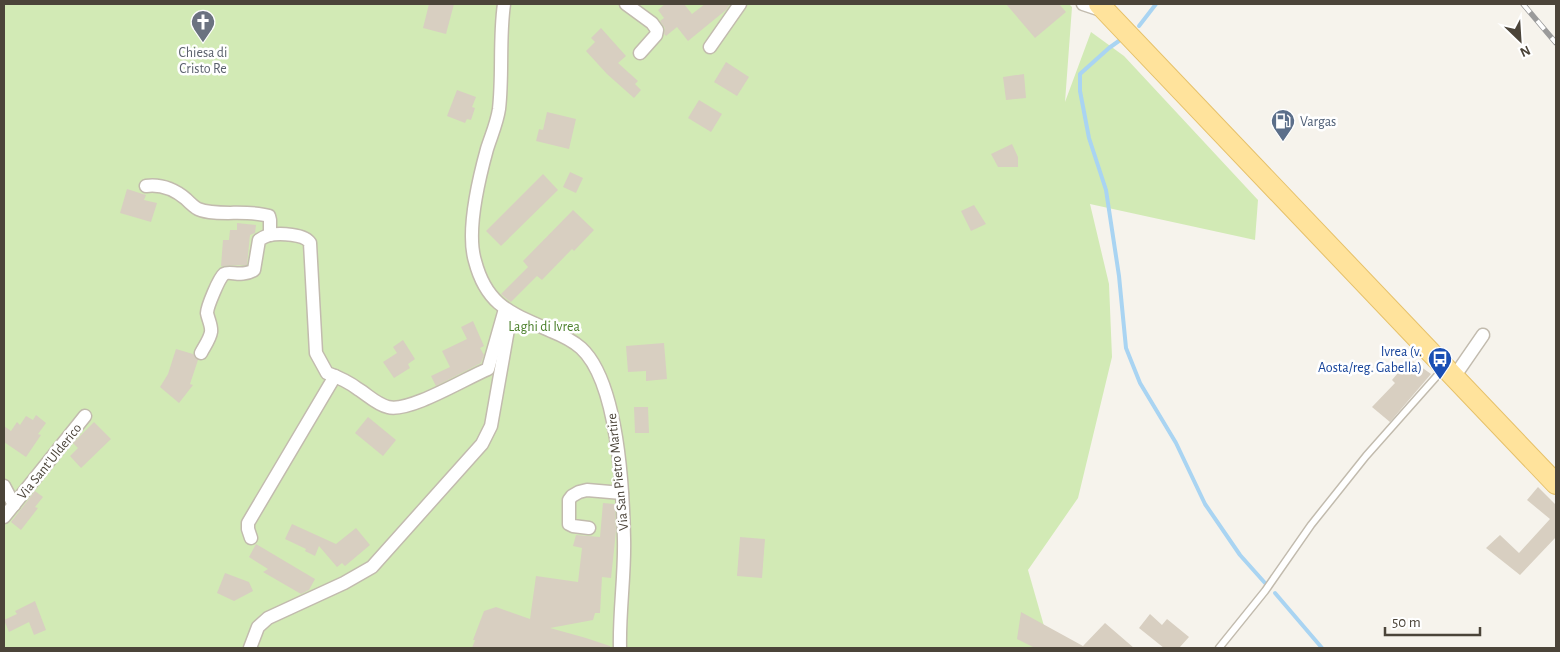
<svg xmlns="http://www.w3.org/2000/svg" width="1560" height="652" font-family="'Alegreya Sans',sans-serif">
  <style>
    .green { fill: #d2eab5 }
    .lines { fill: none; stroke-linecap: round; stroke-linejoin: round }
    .stream { stroke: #a9d4f2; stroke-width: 4 }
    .building { fill: #d8cfc1 }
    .lane-casing { stroke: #c2bbae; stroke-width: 9 }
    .street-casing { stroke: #c2bbae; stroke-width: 15 }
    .primary-casing { stroke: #e6c16a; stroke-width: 22 }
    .lane { stroke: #fff; stroke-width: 6 }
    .street { stroke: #fff; stroke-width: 12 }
    .primary { stroke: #ffe39c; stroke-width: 20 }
    .rail-casing { stroke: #9a9a9a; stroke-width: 5.5 }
    .rail { stroke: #fff; stroke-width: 4; stroke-dasharray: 11; stroke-linecap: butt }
    .labels { text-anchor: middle; stroke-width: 5; stroke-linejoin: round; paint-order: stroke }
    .worship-label { font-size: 14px; fill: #5b616d; stroke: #fff }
    .service-label { font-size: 14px; fill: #4e5e75; stroke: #fff; text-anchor: start }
    .park-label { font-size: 14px; fill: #4a7f2a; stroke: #fff }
    .transit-label { font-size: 14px; fill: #164399; stroke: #fff; text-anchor: end }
    .street-label { font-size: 14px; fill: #4b4439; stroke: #fff }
  </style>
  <rect width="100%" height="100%" fill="#f6f3ec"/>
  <polygon class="green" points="4,4 1069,4 1072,7 1065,102 1091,32 1124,56 1258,200 1255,240 1090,204 1109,284 1112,357 1078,498 1028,570 1046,633 1077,648 4,648"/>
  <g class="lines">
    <g class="stream">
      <polyline points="1139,26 1156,4"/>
      <polyline points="1123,38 1109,48 1080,74 1080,91 1089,138 1106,190 1119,276 1126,348 1140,383 1176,443 1205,504 1240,555 1265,583"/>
      <polyline points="1275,593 1322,648"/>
    </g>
  </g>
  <g class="building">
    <polygon points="429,4 454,4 446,34 423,28"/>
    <polygon points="665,4 684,4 692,14 705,4 730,4 726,10 688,41 677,27 666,36 664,34 665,28 660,21 664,18 658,10"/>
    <polygon points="1006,4 1059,4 1066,12 1035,38"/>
    <polygon points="601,28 626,56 618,63 638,81 635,84 641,90 634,98 607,74 586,51 595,42 591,38"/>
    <polygon points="726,62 749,77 737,96 714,82"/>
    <polygon points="1024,74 1026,98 1006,100 1003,77"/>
    <polygon points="457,90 476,97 472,107 475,108 471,120 467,119 465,123 447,116"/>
    <polygon points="699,100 722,114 711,132 688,118"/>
    <polygon points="547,112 576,119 569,149 536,141 539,129 543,130"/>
    <polygon points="1012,144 1018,157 1018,167 998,167 991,154"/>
    <polygon points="570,172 583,178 576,193 563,187"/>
    <polygon points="543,174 558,190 501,246 486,231"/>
    <polygon points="127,189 146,195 144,200 157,203 151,222 120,213"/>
    <polygon points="974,205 986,224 971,231 961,211"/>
    <polygon points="573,210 594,230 574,251 572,249 542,280 537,276 511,302 508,300 501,294 528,267 523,261"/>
    <polygon points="237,223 256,225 255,233 250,235 247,265 221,266 223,240 229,240 230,230 237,230"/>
    <polygon points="473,321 484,346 480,348 484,355 481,363 436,386 431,376 450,367 442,351 467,339 461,327"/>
    <polygon points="403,340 415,359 408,364 410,368 394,378 383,362 397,353 393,347"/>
    <polygon points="664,343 667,379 646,381 646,371 628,372 626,346"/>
    <polygon points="176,349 193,354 198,360 190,384 193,385 179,403 160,387 168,374"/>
    <polygon points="1410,359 1431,374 1390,422 1372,407 1395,383 1392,380"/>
    <polygon points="634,407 648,407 649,433 635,433"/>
    <polygon points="36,415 46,423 38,434 41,435 26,457 4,442 4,426 11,431 17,422 20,425 26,416 33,420"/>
    <polygon points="368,417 396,440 383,456 355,433"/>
    <polygon points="94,422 111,439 81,468 70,456 78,448 73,443"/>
    <polygon points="1538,487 1556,505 1556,537 1520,575 1486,548 1500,535 1519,553 1550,519 1527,500"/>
    <polygon points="35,491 43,497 35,507 38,508 21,530 11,522"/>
    <polygon points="603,503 615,504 616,531 611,578 602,577 600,613 595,613 593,620 550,628 586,638 610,646 610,648 472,648 475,640 473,640 484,611 496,607 530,619 536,576 578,582 582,548 573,546 576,535 600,537"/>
    <polygon points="292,524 336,544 356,528 370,545 345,566 342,563 337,567 319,546 315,556 305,551 306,549 285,539"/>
    <polygon points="740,537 765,539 762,578 737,576"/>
    <polygon points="256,544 315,579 309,590 301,594 263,572 268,569 249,557"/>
    <polygon points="225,573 249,582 253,591 234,601 217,593"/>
    <polygon points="35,601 46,630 34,635 29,622 9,632 4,620 17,614 15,611"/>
    <polygon points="1021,612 1083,646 1105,623 1134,648 1035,648 1017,639"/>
    <polygon points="1150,614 1162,625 1167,619 1189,637 1179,648 1164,648 1139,628"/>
  </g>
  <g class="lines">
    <g class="lane-casing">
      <polyline id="lane" points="1219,648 1265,591 1311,525 1366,456 1444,368"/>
    </g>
    <g class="street-casing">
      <g id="street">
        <path d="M504,4C499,39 503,74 499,109C497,123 491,136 487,149C479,178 466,231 475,261C487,307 512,313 551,331C561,335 572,340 581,348C618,382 623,490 624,539C625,575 619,612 620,648"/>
        <polyline points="626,4 652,23 657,30 656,35 640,53"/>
        <polyline points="1083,4 1104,11"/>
        <polyline points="710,47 740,4"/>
        <path d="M146,186C161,184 174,189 186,199C189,202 194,207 198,209C217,217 247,209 269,216L270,220V235"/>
        <path d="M201,353C204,347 210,339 211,332C212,326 208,319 207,313C207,307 219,278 224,274C230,270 241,278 254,270L259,240C262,238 266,236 269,235C280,233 305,234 310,243L316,353L327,373C338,377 349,382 358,389C368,395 376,404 388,407C409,413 466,378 488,369L505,309"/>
        <polyline points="1454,377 1483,335"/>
        <polyline points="4,486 14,505"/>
        <polyline points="4,517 85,416"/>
        <polyline points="589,528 573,526 569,524 569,500 572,496 579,492 587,490 622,493"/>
        <polyline points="251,538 248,529 248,523 335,376"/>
        <polyline points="250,648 258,627 268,618 344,583 372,567 482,444 491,426 510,318"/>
      </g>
    </g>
    <g class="primary-casing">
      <polyline id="primary" points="1099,4 1556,484"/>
    </g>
    <use href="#lane" class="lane"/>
    <use href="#street" class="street"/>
    <use href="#primary" class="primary"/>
    <g class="rail-casing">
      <polyline id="rail" points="1523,4 1556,43"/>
    </g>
    <use href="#rail" class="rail"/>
  </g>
  <defs>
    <g id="church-pin" transform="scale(1.25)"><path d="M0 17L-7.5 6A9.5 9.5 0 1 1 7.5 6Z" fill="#6b7280" stroke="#fff"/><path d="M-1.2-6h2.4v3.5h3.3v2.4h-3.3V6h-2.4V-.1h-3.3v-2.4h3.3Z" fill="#fff"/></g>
    <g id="fuel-pin" transform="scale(1.25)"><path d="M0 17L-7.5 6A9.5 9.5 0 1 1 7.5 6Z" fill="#5c6f8a" stroke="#fff"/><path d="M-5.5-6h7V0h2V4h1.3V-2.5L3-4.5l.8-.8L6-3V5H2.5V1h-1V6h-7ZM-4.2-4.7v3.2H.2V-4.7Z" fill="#fff"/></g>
    <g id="bus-pin" transform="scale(1.25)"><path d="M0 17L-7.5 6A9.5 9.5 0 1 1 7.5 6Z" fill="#1a4fb4" stroke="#fff"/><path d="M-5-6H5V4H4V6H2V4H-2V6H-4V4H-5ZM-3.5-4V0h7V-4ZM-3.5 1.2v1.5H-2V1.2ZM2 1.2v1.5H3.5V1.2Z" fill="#fff"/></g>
  </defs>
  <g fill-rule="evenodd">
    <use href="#church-pin" x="203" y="22"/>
    <use href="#fuel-pin" x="1283" y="121"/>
    <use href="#bus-pin" x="1440" y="359"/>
  </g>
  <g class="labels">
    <g class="worship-label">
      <text x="203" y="57">Chiesa di<tspan x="203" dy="16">Cristo Re</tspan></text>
    </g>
    <g class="service-label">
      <text x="1300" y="126">Vargas</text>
    </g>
    <g class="park-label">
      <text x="544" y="331">Laghi di Ivrea</text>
    </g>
    <g class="transit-label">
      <text x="1422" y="356">Ivrea (v.<tspan x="1422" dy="16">Aosta/reg. Gabella)</tspan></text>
    </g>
    <g class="street-label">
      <text transform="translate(49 461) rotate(-51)" y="5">Via Sant'Ulderico</text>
      <text transform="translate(617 472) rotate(-96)" y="5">Via San Pietro Martire</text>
    </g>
  </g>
  <rect width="1560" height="652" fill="none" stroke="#4b4439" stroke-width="10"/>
  <g transform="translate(1520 40) rotate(155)" stroke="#ffffff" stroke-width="4" paint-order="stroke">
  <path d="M0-4L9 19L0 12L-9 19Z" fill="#4b4439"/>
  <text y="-8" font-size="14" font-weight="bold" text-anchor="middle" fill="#4b4439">N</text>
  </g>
  <path d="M1385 627v8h95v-8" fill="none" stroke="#4b4439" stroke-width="2.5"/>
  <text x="1392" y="627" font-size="15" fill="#4b4439" stroke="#ffffff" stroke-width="4" paint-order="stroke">50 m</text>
</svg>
